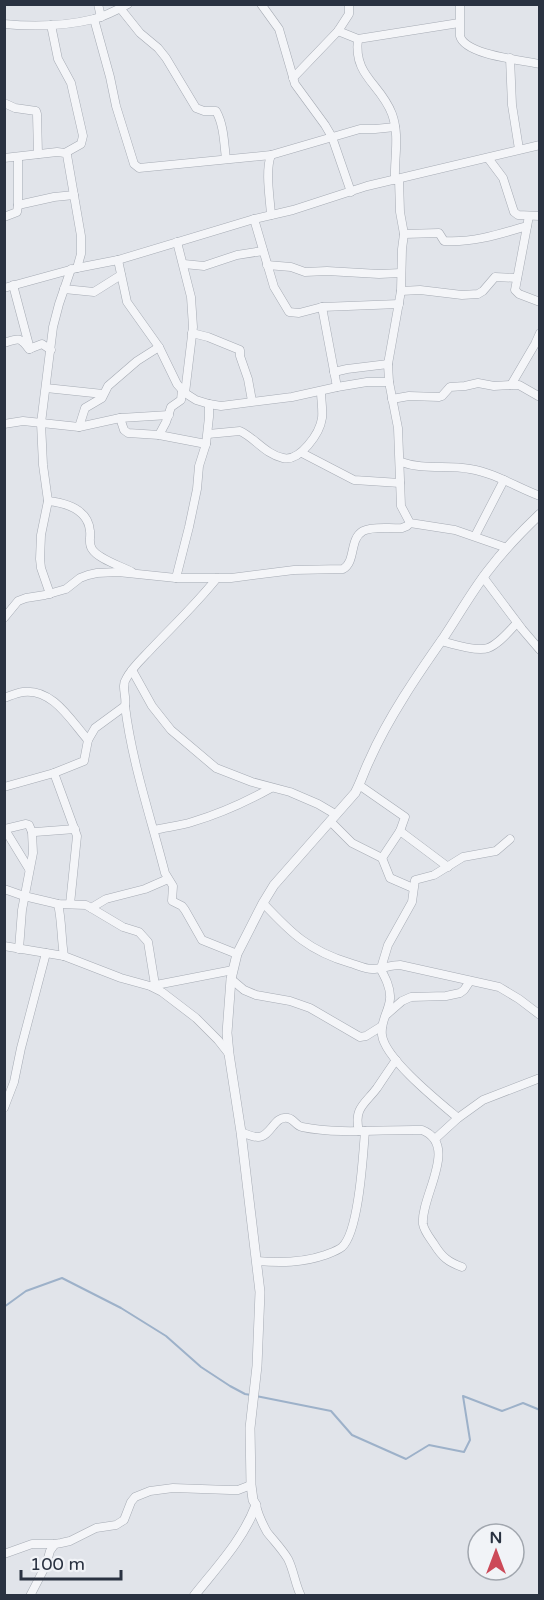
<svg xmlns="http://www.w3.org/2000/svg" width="544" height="1600" font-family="'Varela Round',sans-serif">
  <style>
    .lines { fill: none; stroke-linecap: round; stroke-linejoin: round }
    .stream { stroke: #9db1c9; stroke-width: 2 }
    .minor-casing { stroke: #a6abb4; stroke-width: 9 }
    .tertiary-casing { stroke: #a6abb4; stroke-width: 10 }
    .minor { stroke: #f4f5f8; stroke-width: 8 }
    .tertiary { stroke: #f4f5f8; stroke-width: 9 }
  </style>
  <rect width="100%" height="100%" fill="#e1e4ea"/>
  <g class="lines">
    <g class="stream">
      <polyline points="4,1307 26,1291 62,1278 121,1308 166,1336 201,1367 230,1386 245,1394 251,1395"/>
      <polyline points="256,1396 331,1411 352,1435 406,1459 429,1445 464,1452 470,1440 463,1396 502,1411 523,1403 540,1410"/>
    </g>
    <g class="minor-casing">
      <g id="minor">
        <polyline points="98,4 101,17"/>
        <polyline points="261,4 279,29 295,84 325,125 332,137 351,192"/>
        <path d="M460,4V36C465,55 521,60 540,64"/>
        <path d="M120,8L140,33L158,48L166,58L196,108L204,111H216C224,125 224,143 226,159"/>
        <polyline points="94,19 110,77 116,106 134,164 139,168 271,155"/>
        <path d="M4,24C34,27 65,26 94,19C106,16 117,10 128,4"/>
        <polyline points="51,25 58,59 71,83 83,136 81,144 65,153"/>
        <polyline points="338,31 358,39 459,23"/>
        <path d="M358,39C353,76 381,84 392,114C400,136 394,158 395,180"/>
        <polyline points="510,58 512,105 519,149"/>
        <polyline points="293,78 338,31 349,14 349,4"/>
        <polyline points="4,103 15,108 36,111 37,114 38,154"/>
        <polyline points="4,158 57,152 65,153 67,155 81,236 81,254 77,268"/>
        <polyline points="488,158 503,178 514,212 518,215 540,216"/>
        <polyline points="399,179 400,212 404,234 402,249 401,291 388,364 389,382 398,428 401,506 410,523 455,530 507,548"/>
        <polyline points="18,205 54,197 74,195"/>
        <path d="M271,215C270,198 265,171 271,155L360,129H375L395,127"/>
        <polyline points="529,216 515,290 519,294 540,302"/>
        <polyline points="4,217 17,212 18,205 18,157"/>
        <polyline points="254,219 274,287 289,312 299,313 322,307 399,304"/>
        <path d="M404,234L439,233L444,241C473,243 500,234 527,226"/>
        <polyline points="177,242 191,297 193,327 185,393"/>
        <polyline points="118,260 127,302 159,347 177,384 185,393 196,400 209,404 221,406 292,397 337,387 367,382 389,382"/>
        <polyline points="184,264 204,266 237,255 263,251"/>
        <polyline points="267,265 291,267 305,272 327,271 379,274 401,273"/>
        <polyline points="13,285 30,349"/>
        <polyline points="4,288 77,268 118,260 254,219 293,210 367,186 540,145"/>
        <polyline points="64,289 94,292 121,275"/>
        <polyline points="401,291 420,290 462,295 478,294 483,291 495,277 517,278"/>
        <polyline points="322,307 337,387"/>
        <polyline points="192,333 208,337 240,350 240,356 248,379 252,401"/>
        <path d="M4,343C19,338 20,337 29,349L42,344L51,350"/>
        <polyline points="334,372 347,369 388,364"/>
        <polyline points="511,385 535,344 540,333"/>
        <polyline points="46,388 103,394"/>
        <polyline points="392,399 409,396 439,397 442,396 450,387 465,386 478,383 494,386 511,385 519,385 540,397"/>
        <polyline points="120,418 124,430 128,433 159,435 206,444"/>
        <polyline points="4,424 23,421 79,427 120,418 169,415"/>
        <polyline points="79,427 85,408 102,398 108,386 137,361 159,347"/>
        <path d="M208,434L240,431C255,438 265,454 283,458C300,462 320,433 322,418C323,410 321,400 321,391"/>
        <polyline points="159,435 166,422 171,407 181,400 182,390"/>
        <polyline points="302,453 354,480 400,483"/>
        <path d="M401,462C423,470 447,465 470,469C495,473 516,487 540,496"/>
        <path d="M48,501C66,503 88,509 90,531C91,537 88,543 92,549C98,559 121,566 132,572"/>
        <polyline points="475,536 504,480"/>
        <polyline points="483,577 522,629 540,650"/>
        <polyline points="176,578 189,527 197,489 199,466 206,444 209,417 209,404"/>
        <polyline points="50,594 41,568 40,559 41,535 48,501 43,465 41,423 53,327 59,304 71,269"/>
        <path d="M4,618L18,601L26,598L45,595L66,589L80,578L88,575L97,573L118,572L176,578H231L294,570L343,569C356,562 349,539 363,531C373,526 390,529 402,528L407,526L410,523"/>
        <path d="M441,641C452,644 478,652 488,648C499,644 509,631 517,623"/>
        <polyline points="132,670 152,706 171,730 216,768 252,782 290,792 318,804 335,814"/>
        <path d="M4,698C10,696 16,693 23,692C53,688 71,721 88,740"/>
        <path d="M125,706C132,763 151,818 165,873L173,886L172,901L182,906L185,910L202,940L237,954"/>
        <polyline points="54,773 77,836 70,904"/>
        <polyline points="359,785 405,817 400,831 382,858"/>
        <path d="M4,787L54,773L84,761L88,740L95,728L125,706C127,697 121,686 126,679C132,667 144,657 153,647C175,624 197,603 217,578"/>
        <polyline points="330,821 352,843 382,858 390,878 413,888"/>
        <polyline points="4,828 29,869"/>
        <polyline points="5,829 26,824 29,825 32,832 35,832 75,829"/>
        <path d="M154,830C166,827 180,826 192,822C219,814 246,802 271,788"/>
        <polyline points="400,831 448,867"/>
        <polyline points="4,889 24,896 58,904 86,905 123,927 139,932 148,942 155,985"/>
        <path d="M263,903C291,933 309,951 350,963C357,965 365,969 372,969C382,969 390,965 400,965L499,987L519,999L540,1015"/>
        <path d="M58,904C62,921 61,938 64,956"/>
        <polyline points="91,908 106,899 145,889 168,879"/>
        <polyline points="4,946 64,956 121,978 150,986 162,992 196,1018 218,1040 229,1054"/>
        <polyline points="19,949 22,910 33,853 32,832"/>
        <path d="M380,968C385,977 391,988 390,999C389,1011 380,1022 382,1035C385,1059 439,1102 458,1118"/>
        <polyline points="381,968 388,945 412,902 415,880 434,875 463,857 496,851 510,839"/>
        <polyline points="231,979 244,990 256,995 290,1001 310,1008 360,1037 366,1036 382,1026"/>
        <polyline points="151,986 233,970"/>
        <polyline points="386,1015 402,1001 411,997 446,996 460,993 464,990 470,981"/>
        <polyline points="4,1108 14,1082 21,1048 46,953"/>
        <path d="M359,1131C353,1108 366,1103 377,1088C383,1079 389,1070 396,1060"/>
        <path d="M241,1132C246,1134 252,1137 258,1137C271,1137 274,1115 288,1118C294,1119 296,1126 302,1127C341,1135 383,1129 422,1130C460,1145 420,1197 423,1224C424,1231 430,1238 434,1244C442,1257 448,1262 462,1267"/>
        <polyline points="435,1139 458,1118 483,1100 540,1078"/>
        <path d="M257,1261C280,1263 302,1263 325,1255C330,1253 337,1251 342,1247C359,1232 363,1155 365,1131"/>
        <path d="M256,1505C258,1515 262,1523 267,1532C274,1541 282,1549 288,1559C294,1571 295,1584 301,1596"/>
        <polyline points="4,1554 32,1544 55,1544 61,1543 70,1541 96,1528 116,1525 124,1520 131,1502 135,1497 150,1491 173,1488 230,1490 238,1490 251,1485"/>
        <polyline points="30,1596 46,1565 50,1551 55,1544"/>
      </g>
    </g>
    <g class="tertiary-casing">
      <path id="tertiary" d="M194,1596C216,1568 243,1540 256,1505L253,1500L251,1485L250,1428L257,1366L260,1292L241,1132L229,1054L227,1033L231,979L237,954L263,903L274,885L355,793C361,782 364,771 370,759C388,718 418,674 444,637C458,616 471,593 487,572C503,551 521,532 540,514"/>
    </g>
    <use href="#minor" class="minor"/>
    <use href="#tertiary" class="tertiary"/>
  </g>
  <rect width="544" height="1600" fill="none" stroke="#2a3241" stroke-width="12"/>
  <g transform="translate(496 1552)"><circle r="28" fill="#f1f3f7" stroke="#a1a6ae" stroke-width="1.5"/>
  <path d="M0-4.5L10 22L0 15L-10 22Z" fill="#cc4958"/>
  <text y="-9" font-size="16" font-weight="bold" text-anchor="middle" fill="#2a3241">N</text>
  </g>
  <path d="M21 1570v9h100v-9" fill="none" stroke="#2a3241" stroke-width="3"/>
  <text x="30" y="1570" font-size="18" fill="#2a3241" stroke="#f1f3f7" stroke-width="4.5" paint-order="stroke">100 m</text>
</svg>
